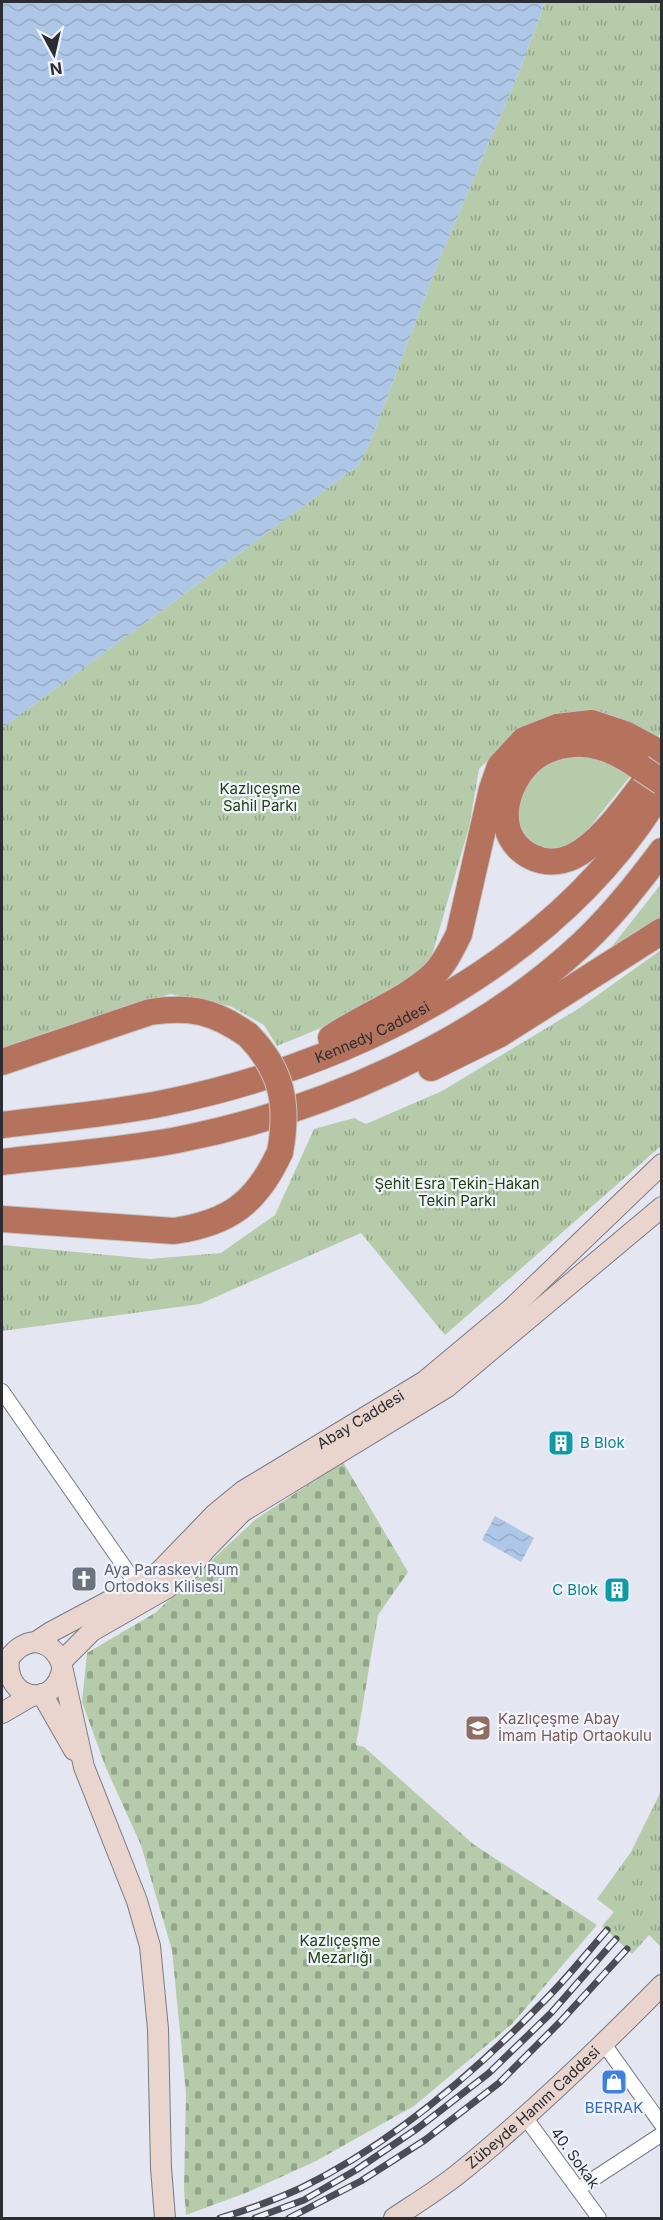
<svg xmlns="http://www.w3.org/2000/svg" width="663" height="2220" font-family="Inter,sans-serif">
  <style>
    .green { fill: #b5cbaa }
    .cemetery { fill: url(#cemetery-stones) }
    .park { fill: url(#park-tufts) }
    .water { fill: url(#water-waves) }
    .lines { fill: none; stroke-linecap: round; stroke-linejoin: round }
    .street-casing { stroke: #787a84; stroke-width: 16 }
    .secondary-casing { stroke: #787a84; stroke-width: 22 }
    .highway-casing { stroke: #c4c4c6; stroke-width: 28 }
    .street { stroke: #fff; stroke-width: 14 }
    .secondary { stroke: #e9d5ce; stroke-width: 20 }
    .highway { stroke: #b5735d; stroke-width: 26 }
    .rail-casing { stroke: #4c4d54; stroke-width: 7 }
    .rail { stroke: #f1f4fd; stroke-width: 4.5; stroke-dasharray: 14; stroke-linecap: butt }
    .highway-bridge-casing { stroke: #c4c4c6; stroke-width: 28; stroke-linecap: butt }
    .highway-bridge { stroke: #b5735d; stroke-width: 26 }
    .labels { text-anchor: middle; stroke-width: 4.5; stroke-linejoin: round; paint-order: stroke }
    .park-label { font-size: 15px; fill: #23410f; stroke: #f1f4fd }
    .street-label { font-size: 15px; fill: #2c2d32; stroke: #f1f4fd }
    .culture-label { font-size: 15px; fill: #0d838f; stroke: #f1f4fd; text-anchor: start }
    .worship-label { font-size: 15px; fill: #5b616d; stroke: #f1f4fd; text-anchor: start }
    .education-label { font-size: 15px; fill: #785e54; stroke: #f1f4fd; text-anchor: start }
    .shop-label { font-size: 15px; fill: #366cbe; stroke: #f1f4fd }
  </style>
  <defs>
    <pattern id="cemetery-stones" width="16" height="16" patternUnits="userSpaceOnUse" patternTransform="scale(1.5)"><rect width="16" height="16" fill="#b5cbaa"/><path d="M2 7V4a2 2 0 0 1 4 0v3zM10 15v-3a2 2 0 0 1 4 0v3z" fill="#93a58b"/></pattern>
    <pattern id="park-tufts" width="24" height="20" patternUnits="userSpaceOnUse" patternTransform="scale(1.5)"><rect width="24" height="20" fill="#b5cbaa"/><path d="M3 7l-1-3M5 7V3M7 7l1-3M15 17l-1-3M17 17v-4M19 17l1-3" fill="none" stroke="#93a58b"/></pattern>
    <pattern id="water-waves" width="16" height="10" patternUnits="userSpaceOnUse" patternTransform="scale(1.5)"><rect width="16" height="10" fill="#aec7e7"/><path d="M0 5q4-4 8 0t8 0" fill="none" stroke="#96abc7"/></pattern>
  </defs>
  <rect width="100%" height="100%" fill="#e4e6f2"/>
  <g class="green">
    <polygon points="563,755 600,756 632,774 581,838 557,852 533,845 516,827 517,801 540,765"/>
    <polygon points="661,884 661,918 613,952 610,949"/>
  </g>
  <polygon class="cemetery" points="343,1462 408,1572 378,1615 356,1745 364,1747 473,1844 597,1925 512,2024 414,2106 316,2161 248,2192 186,2215 184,2189 186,2093 172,1950 141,1845 106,1768 82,1702 87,1653 155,1613 256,1519"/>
  <g class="park">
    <polygon points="545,2 661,2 662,729 656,742 515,734 479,769 469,827 430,962 384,1002 277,1046 264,1025 230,1006 170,994 2,1050 2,728 359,465 369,445 439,260 517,77"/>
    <polygon points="661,950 661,1146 445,1335 361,1233 200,1304 2,1331 2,1245 150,1259 221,1253 275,1215 314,1129 354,1118 366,1124 442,1091 578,1009"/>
    <polygon points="661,1791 661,1947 649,1935 632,1954 602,1926 614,1912 597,1899 631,1852"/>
  </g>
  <g class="water">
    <polygon points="2,2 545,2 517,77 439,260 369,445 359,465 2,728"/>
    <polygon points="495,1516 534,1538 521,1562 482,1540"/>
  </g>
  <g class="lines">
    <g class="street-casing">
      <g id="street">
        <polyline points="2,1391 137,1585"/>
        <polyline points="604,2044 662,2125"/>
        <polyline points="525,2117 599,2218"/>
        <polyline points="578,2189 662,2134"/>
      </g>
    </g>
    <g class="secondary-casing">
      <g id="secondary">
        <path id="s1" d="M36,1642L51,1632L128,1591L159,1572L215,1514L243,1491L425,1381L510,1310L662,1164"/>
        <path d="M9,1659C4,1700 54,1710 62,1670"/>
        <polyline points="61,1662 92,1631 167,1588 188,1571 205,1550 242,1512 447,1387 662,1207"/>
        <path d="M2,1665C8,1660 12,1653 19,1648C35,1636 53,1644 61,1662L84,1767L137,1901L150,1946L158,2029L161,2168L165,2218"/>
        <polyline points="42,1694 74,1750"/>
        <polyline points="2,1713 33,1695"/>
        <path id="s2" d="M394,2218C415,2204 438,2190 458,2174C530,2116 597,2051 662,1985"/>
      </g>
    </g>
    <g class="highway-casing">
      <g id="highway">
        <path d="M641,768C628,759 615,751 600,747C580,740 551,745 534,758C503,783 491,837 532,857C544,863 559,863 572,857C606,841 637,790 662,760"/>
        <path d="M331,1038C364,1015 404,1002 434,974C445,963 452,948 459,934L492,789L500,766L524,740L557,727L592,723L625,734L662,754"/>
        <path d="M2,1062L150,1012C191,1006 214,1011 248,1035"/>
        <polyline points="431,1068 500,1034 662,931"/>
        <path id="s3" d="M2,1125C56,1118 110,1114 164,1103C355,1064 559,961 662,789"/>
        <path d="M2,1162C60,1155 119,1151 177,1140C320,1112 475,1044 582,944C612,916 637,884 662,851"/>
        <path d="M2,1219L174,1231C230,1223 257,1202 280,1152"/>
      </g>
    </g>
    <use href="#street" class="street"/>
    <use href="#secondary" class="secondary"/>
    <use href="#highway" class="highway"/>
    <g class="rail-casing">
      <g id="rail">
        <path d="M220,2218C247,2210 275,2200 301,2188C391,2144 470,2077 540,2005C564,1982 585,1955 607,1930"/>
        <polyline points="255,2218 304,2200 356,2170 418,2128 489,2073 551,2013 616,1939"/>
        <polyline points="289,2218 361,2181 425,2140 499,2083 560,2022 627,1949"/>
      </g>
    </g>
    <use href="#rail" class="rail"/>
    <g class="highway-bridge-casing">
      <g id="highway-bridge">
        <polyline points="641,768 662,782"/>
        <path d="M248,1035C282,1070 289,1104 280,1152"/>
      </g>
    </g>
    <use href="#highway-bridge" class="highway-bridge"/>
  </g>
  <defs>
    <g id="building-square" transform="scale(1.35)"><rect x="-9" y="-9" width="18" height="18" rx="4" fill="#0f9aa8" stroke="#f1f4fd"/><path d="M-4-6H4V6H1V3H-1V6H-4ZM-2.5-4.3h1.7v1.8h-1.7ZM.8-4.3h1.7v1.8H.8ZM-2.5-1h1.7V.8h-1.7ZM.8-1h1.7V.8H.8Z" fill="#fff"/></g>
    <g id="church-square" transform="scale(1.35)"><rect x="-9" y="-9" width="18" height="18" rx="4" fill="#6b7280" stroke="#f1f4fd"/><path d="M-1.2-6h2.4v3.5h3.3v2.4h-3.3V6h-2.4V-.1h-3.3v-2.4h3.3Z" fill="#fff"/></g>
    <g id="school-square" transform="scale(1.35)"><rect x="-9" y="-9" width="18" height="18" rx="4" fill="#8d6e63" stroke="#f1f4fd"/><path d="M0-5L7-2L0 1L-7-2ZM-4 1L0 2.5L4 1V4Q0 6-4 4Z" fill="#fff"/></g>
    <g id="shop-square" transform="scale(1.35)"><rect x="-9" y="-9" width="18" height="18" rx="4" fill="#3f7fe0" stroke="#f1f4fd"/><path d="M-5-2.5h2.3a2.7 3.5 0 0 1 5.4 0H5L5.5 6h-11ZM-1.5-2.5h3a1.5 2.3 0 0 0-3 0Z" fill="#fff"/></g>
  </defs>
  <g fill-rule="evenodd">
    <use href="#building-square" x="561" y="1443"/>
    <use href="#church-square" x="84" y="1579"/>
    <use href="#building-square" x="617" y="1590"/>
    <use href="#school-square" x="478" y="1728"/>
    <use href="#shop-square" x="614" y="2082"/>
  </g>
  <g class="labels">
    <g class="park-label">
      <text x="260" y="794">Kazlıçeşme<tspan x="260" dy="17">Sahil Parkı</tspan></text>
      <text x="457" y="1189">Şehit Esra Tekin-Hakan<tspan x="457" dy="17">Tekin Parkı</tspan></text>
      <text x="340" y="1946">Kazlıçeşme<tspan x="340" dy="17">Mezarlığı</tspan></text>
    </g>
    <g class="street-label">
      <text dy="5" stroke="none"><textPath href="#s3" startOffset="384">Kennedy Caddesi</textPath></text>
      <text dy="5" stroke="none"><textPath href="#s1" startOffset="396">Abay Caddesi</textPath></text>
      <text dy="5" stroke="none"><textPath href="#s2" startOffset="178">Zübeyde Hanım Caddesi</textPath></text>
      <text transform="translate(575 2158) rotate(54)" y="5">40. Sokak</text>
    </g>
    <g class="culture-label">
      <text x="580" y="1448">B Blok</text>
      <text x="598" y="1595" text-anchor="end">C Blok</text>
    </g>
    <g class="worship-label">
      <text x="104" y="1575">Aya Paraskevi Rum<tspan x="104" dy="17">Ortodoks Kilisesi</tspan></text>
    </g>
    <g class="education-label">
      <text x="498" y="1724">Kazlıçeşme Abay<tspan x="498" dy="17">İmam Hatip Ortaokulu</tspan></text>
    </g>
    <g class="shop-label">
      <text x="614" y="2113">BERRAK</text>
    </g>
  </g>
  <rect width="663" height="2220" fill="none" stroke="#2c2d32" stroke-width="6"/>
  <g transform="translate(54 54) rotate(172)" stroke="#f1f4fd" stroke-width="4.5" paint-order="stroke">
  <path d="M0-4.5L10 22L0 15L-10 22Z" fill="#2c2d32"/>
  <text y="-9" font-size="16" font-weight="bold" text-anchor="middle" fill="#2c2d32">N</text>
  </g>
</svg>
